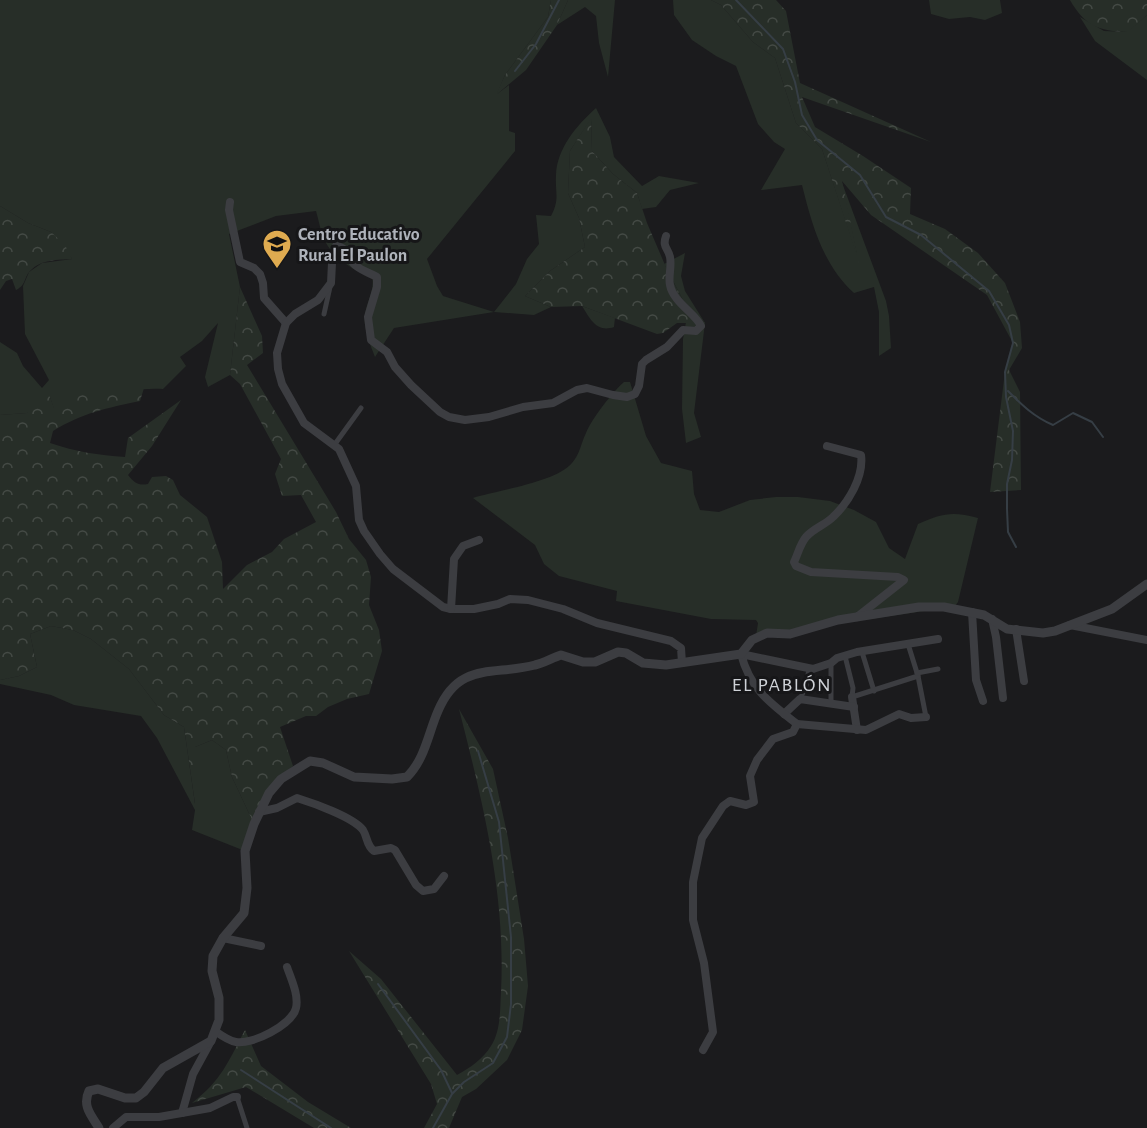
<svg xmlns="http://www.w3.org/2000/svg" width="1147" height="1128" font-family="'Alegreya Sans',sans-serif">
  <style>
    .green { fill: #272e28 }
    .forest { fill: url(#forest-crowns) }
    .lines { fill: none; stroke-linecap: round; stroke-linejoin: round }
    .stream { stroke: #363e45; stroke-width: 2 }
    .pedestrian { stroke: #3c3d41; stroke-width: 5 }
    .minor { stroke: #3c3d41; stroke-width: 8 }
    .tertiary { stroke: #3c3d41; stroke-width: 9 }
    .labels { text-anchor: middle; stroke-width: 6; stroke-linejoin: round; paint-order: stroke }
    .poi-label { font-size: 18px; font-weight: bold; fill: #afb3bb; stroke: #161618; text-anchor: start }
    .neighbourhood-label { font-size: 20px; letter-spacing: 1.5px; fill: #cfd2d7; stroke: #161618 }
  </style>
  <defs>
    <pattern id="forest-crowns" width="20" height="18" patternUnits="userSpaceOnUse" patternTransform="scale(1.5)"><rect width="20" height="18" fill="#272e28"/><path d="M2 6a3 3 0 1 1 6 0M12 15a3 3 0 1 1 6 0" fill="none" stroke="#444a45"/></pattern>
  </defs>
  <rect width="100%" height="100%" fill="#1b1b1d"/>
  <g class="green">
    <path d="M0,0H551L548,17L505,75L497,94L509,85V131L515,133V151L427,259L437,286L443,296L494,312L516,284L527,259L539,244L536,215L551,216C560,199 555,194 556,175C557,148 577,125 596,108L610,137L614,157L642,186L659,176L699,183L670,190L656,207L642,209L637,193L613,174L592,151L591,119L570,151L568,193L579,218L585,247L550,271L525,296L551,307L534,315L494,312L394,328L375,357C370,344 363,328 365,314C367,301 375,290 372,276C356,273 334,258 326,243C321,234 319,221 316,211L276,216L229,234L240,287L230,375L208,387L205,377L218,323L202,341L180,357L186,366L163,389C126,387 90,400 54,409L50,397L27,413L0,415V342L17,353L23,366L42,388L49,380L25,334L23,286L29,272L42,263L72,259L51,232L28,223L0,206Z"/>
    <polygon points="568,0 615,0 608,77 599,43 596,16 585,7 557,25"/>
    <path d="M673,0H711L721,5L753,42L775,58L796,123L822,149L857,255L841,180L886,301L889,316L891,348L879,356V312L874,287L854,293C823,265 812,225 802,185L761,190L785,149L774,142L758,124L736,66L716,56L692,40L674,15Z"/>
    <polygon points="929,0 1000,0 1002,13 985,20 970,17 949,19 931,14"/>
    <polygon points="1147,15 1147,80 1095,41 1080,17 1104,31 1127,32"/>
    <polygon points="685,253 681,276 685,291 705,323 694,413 701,437 686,443 682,409 683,339 686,322 704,322 683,300 664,264"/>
    <path d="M582,306L615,318L614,327C597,333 590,319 582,306Z"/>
    <path d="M624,382H630L646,436L661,463L692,471L694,494L700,510L719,512L750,500L776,497H798L830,501L854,510L876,522L889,548L905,559L918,524C942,513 953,511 978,518L958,602L952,610H931L756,636L758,623L756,620L711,619L616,601L617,591L559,576L544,564L535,545L473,498C499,490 556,482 572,463C580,454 581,443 586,433C591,420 613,391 624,382Z"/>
    <polygon points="51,626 73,630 91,639 129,669 164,715 184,727 195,804 195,747 212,740 226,750 232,777 254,824 245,851 192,830 195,810 157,738 141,716 74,705 51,695 0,684 0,680 19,676 37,667 30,634"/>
  </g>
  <g class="forest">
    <polygon points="551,0 568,0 557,25 526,70 496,95 505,75 548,17"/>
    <polygon points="711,0 776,0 786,11 800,83 931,142 802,97 815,127 863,156 911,188 910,214 945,229 978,253 1005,283 1020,322 1022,348 1009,370 1020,392 1021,490 990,492 1005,372 1013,343 987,295 871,215 842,181 859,263 822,149 796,123 775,58 753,42 721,5"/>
    <path d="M1070,0H1147V15L1128,32C1098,31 1085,26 1070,0Z"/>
    <polygon points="591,118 592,151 613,174 637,193 647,223 668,272 683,300 705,323 677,323 663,333 657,334 582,306 551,307 525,296 550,271 585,247 579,218 568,193 570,151"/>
    <path d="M0,206L28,223L51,232L65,245L72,259C58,260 41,259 30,271C23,279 27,284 16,290L12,279L6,281L0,290Z"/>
    <path d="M240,287L262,336L263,353L247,365L336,512L349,539L366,560L371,577L369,605L379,630L382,651L369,694L347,699L328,707L316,716H306L280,727L293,766L279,777L254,824L232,777L226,750L212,740L195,747L196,810L184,727L164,715L129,669L91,639L73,630L51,626L30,634L37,667L19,676L0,680V415L27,413L42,389L50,397L54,408L62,400L82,395L144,388L140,401C107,408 82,413 53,431L50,443C76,452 98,455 125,457L128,438L181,400L152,446L128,475C134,483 139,486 148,484L152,477L166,476L173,480L180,495L207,517L222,562L223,589L247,565L272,552L284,539L316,522L301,495L282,496L275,474L281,459L240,384L230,375Z"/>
    <path d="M459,709L493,769L508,838L524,939L528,986L522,1030L507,1060L476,1089L462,1097L449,1128H424L437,1104L431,1084L349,951L381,979L457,1075C470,1068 483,1059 491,1046C501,1031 500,1009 501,992C506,895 483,803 459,709Z"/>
    <path d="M245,1030L261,1066L308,1102L351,1128H314L246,1087L192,1103C222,1080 228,1062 245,1030Z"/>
  </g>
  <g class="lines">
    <g class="stream">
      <polyline points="736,0 783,49 795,82 802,115 817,140 860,175 886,217 921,235 989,291 1009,325 1013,343 1005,372 1006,397 1013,431 1012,460 1007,484 1007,509 1008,532 1016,547"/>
      <polyline points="515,71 536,44 559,0"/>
      <path d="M1008,391C1022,405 1034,417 1053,425L1073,413L1092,422L1103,437"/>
      <polyline points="378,984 441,1070 452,1093"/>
      <polyline points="241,1070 331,1128"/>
      <polyline points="433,1128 452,1094 464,1082 493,1063 507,1037 511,1004 511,937 499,822 478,751"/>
    </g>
    <g class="pedestrian">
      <polyline points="324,314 330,287"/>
      <polyline points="335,444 361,408"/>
      <polyline points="908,644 918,676 926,717"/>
      <polyline points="862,652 874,691"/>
      <polyline points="845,656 853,688 852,697 918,676"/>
      <polyline points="831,663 831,704"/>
      <polyline points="917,673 938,669"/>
      <polyline points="800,699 806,686 809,669"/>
      <polyline points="237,1097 247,1128"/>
    </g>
    <g class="minor">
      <polyline points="230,202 229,210 240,262 254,268 260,274 263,283 264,298 286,323"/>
      <path d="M666,236C662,247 668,248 670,257C672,266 668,277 670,285C673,302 696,314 701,326L696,331L683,330L667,347L646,360L642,364L639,386L635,394L627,397L613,395L587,388L577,390L553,403L523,407L489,417L465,420L449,417L440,412L411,385L395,367L387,352L371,340L368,317L377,287V277C370,273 362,271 355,265C347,258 348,247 336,246L332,263L331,283L318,300L295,314L286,323L277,353L278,369L282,384L304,423L339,449L356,486L359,520L364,531L380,554L393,569L443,607L451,609H474L498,604L510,599L528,600L563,609L597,623L671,641L681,648L682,663"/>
      <path d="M827,446L861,455C864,477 848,503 833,517C825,525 814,528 806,537C800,544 798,554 794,562L796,566L811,572L898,577L904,580L857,617"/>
      <polyline points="451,609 454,559 463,546 479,540"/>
      <polyline points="972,612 976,680 983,701"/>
      <polyline points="992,619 996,637 1003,698"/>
      <polyline points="1070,625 1147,640"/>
      <polyline points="1016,629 1024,681"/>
      <polyline points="852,697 857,730"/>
      <polyline points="784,714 800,699 854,707"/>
      <polyline points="797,724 866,730 899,714 911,718 926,717"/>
      <path d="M259,812L277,808L297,798C313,803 353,817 363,830C368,838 366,845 374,851L391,848L395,850L416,885L423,891L434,889L444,876"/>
      <polyline points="223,938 261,946"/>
      <path d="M215,1031C222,1036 229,1041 236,1042C252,1045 292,1025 296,1008C299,995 291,979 287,967"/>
      <path d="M703,1050L713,1032L704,963L693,920V882L702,838L723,806L730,801L746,805L754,802L750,776L757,760L773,739L793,732L797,724C770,703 750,689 741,654L813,669L831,663L837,658L857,652L938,639"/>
      <polyline points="182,1113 193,1074 211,1041"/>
      <polyline points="113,1128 126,1117 159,1117 210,1108 233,1097 237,1097"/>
    </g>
    <path class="tertiary" d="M99,1128C91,1115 82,1106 89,1091L98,1089L125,1098H136L144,1092L163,1068L211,1041L219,1020V998L212,971L213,956L223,938L244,913L247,888L245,851L254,824L269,793L281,779L310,761L323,763L354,777L392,779L407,777C425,759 428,734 438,711C459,661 493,676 535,665C544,663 552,658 561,655L583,662H595L618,652L626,653L643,663L666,665L741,654L752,640L767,633L790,634L838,620L919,607H944L984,615L1007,629L1043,633L1055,631L1112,609L1147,584"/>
  </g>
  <defs>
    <g id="school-pin" transform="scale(1.5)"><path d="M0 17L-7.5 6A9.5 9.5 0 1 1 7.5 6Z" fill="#dfab50" stroke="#161618"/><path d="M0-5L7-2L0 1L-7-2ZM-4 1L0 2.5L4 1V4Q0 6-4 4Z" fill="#111"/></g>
  </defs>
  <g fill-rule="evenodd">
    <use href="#school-pin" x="277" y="244"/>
  </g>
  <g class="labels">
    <g class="poi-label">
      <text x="298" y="240">Centro Educativo<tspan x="298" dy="21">Rural El Paulon</tspan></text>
    </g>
    <g class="neighbourhood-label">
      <text x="782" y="691">EL PABLÓN</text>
    </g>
  </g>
</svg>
